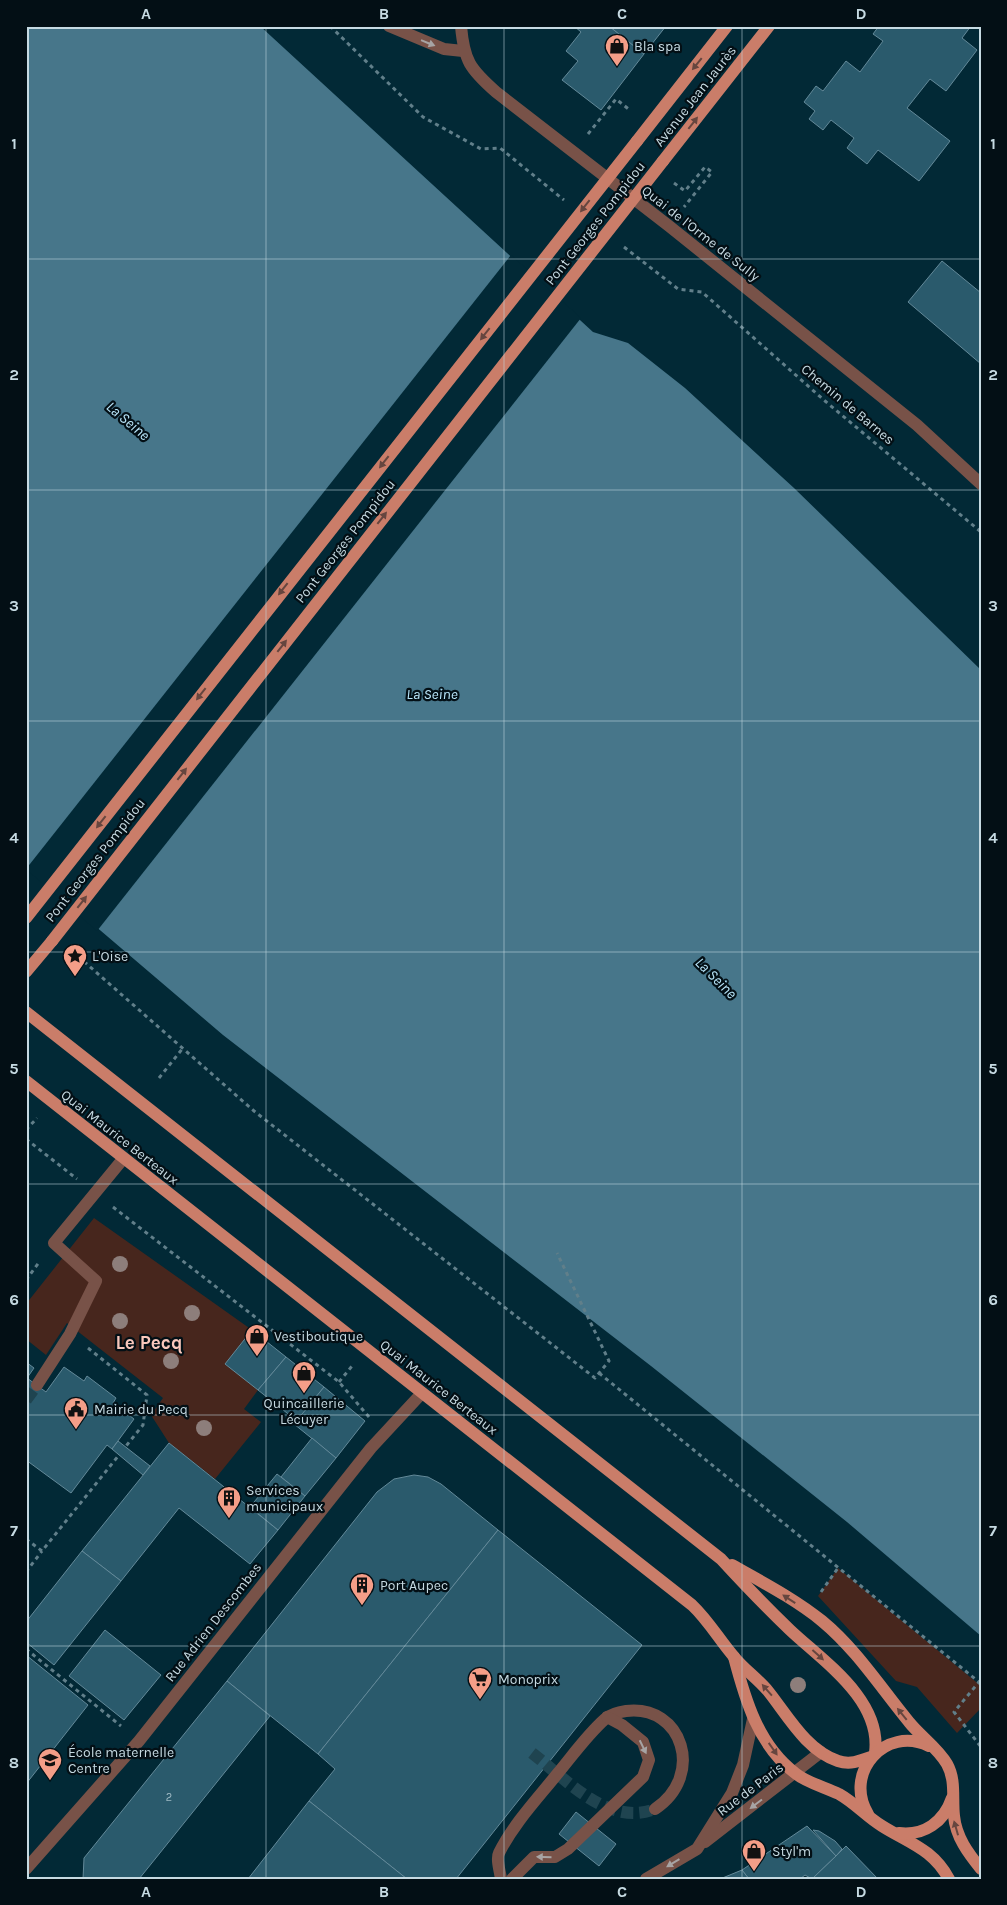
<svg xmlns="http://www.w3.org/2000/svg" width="1007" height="1905" font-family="Karla,sans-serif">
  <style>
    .green { fill: #47261d }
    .water { fill: #47768a }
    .pier { fill: #022936 }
    .building { fill: #2a5a6c; stroke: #638999 }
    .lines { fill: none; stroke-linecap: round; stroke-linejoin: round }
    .minor-tunnel { stroke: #1f4450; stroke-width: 12; stroke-dasharray: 12 6; stroke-linecap: butt }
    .path { stroke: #617f8a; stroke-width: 3; stroke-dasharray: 4 4; stroke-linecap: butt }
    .minor { stroke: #785248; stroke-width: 12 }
    .major { stroke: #ca7d69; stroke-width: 12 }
    .major-bridge { stroke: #ca7d69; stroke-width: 12 }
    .tree { fill: #8d7e7b }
    .oneway { fill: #a7a4a4 }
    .oneway2 { fill: #66463f }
    .grid { fill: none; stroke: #c6dae2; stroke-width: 1; stroke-opacity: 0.55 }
    .labels { text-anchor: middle; stroke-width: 4.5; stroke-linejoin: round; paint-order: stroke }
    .number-label { font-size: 11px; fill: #9fbac4 }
    .poi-label { font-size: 14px; fill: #c6dae2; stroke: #030f15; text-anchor: start }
    .street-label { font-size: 14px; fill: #c6dae2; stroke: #030f15 }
    .water-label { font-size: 15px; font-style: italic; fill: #b9e6fa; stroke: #030f15 }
    .district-label { font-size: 19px; font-weight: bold; fill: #f9c7bb; stroke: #030f15 }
    .neatline { fill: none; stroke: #c6dae2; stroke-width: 2 }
    .grid-label { font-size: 16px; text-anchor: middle; font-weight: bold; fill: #c6dae2 }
  </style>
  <rect width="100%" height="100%" fill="#022936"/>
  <g class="green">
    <polygon points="94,1218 252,1330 226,1364 258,1390 244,1409 261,1422 215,1479 169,1443 151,1415 163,1398 67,1323 46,1355 26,1339 26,1304"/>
    <polygon points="838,1568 981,1686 981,1708 957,1733 917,1687 896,1681 818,1596"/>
  </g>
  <polygon class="water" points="26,26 260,26 593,332 628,343 685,388 794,488 981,670 981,1636 847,1522 651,1366 223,1035 26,867"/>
  <polygon class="pier" points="511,255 581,318 97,931 26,869"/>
  <g class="building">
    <polygon points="574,26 609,26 644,54 601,110 562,80 578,61 566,51 581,32"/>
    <polygon points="609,26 666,26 644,54"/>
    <polygon points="879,26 971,26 962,38 977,50 946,91 930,79 907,108 950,141 919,181 878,150 867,164 847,148 854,138 831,120 823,130 809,119 815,111 804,102 816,86 823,91 846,61 860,72 883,41 873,34"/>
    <polygon points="942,261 981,293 981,364 908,302"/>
    <polygon points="252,1330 286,1357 258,1390 225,1364"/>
    <polygon points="286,1357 324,1387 297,1421 258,1390"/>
    <polygon points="26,1362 34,1368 27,1378 46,1392 64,1367 84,1381 87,1376 116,1398 113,1403 134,1419 112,1449 107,1445 71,1493 26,1460"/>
    <polygon points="324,1387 365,1421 336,1458 294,1424"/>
    <polygon points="312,1438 336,1458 305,1496 281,1477"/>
    <polygon points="118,1441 150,1466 143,1475 112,1449"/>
    <polygon points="169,1443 278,1530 250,1564 179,1508 121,1581 82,1551"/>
    <polygon points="277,1474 305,1496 278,1530 250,1507"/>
    <polygon points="414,1475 428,1477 441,1484 498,1530 318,1754 227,1681 377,1492 394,1479"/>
    <polygon points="498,1530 642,1645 456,1879 407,1879 309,1801 335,1769 318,1754"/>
    <polygon points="82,1551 121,1581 54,1665 26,1642 26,1622"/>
    <polygon points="105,1630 161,1675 124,1720 69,1676"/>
    <polygon points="26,1655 88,1705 26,1784"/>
    <polygon points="227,1681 270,1716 139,1879 83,1879 84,1858"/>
    <polygon points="309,1801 407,1879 248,1879"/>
    <polygon points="576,1812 616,1844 599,1866 559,1834"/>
    <polygon points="807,1826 836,1856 812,1879 805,1875 800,1879 749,1879 742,1870"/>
    <polygon points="813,1830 819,1831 835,1841 842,1849 836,1856"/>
    <polygon points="846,1846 878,1879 812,1879 836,1856"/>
    <polygon points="742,1870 749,1879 720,1879"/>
  </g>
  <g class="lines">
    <g class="minor-tunnel">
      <polyline points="26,1400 37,1385"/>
      <path d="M532,1753C567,1780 608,1827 655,1809"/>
    </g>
    <g class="path">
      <polyline points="330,26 423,117 481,149 500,148 564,200"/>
      <polyline points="588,134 616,99 631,111"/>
      <polyline points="674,183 685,191 705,167 712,172 684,207"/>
      <polyline points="624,247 678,289 702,292 825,401 981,532"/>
      <polyline points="72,951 254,1111 595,1378 609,1361 557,1253"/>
      <polyline points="159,1078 183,1048"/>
      <polyline points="26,1130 37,1118"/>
      <polyline points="26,1139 77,1179"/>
      <polyline points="113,1207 339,1382 369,1417"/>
      <polyline points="26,1280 40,1261"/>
      <polyline points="88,1348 147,1395 143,1425 126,1446"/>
      <polyline points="599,1373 979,1682 954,1712 981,1747"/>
      <polyline points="339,1382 352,1366"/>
      <polyline points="26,1539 42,1551 119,1455"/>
      <polyline points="26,1572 42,1551"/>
      <polyline points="821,1592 838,1568"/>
      <polyline points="26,1649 121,1726"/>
    </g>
    <g class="minor">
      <polyline points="389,26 444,49 463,51"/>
      <path d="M461,26C464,61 470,69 496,92L669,226L917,425L981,484"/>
      <polyline points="37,1385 70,1334 96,1281 54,1243 123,1159"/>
      <polyline points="705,1842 821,1752"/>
      <polyline points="26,1869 139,1741 371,1448 422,1393"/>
      <path d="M501,1879C500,1871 496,1859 499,1853C514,1823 538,1798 558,1773C573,1755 587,1735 605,1719C611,1714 619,1712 626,1711C683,1704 705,1776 655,1809"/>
      <polyline points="512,1879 534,1857 555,1857 568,1849 643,1777 649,1760 643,1742 622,1725 607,1717"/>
      <polyline points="646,1879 697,1849 732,1793 743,1765 753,1719"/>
    </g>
    <g class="major">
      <polyline points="637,141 727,26"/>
      <polyline points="663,161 769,26"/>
      <polyline points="26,972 52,941"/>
      <path d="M26,1012L721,1559C743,1583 766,1607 790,1630C824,1662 882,1700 875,1753"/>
      <path d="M26,1081L692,1605C709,1621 720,1641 735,1658C745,1670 758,1679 768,1691C788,1716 806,1750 838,1761C850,1765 860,1761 871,1757"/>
      <path d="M732,1565C762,1582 795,1599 822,1621C856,1649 881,1688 909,1722C920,1736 938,1748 947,1764C956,1780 952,1798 954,1816C956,1837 968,1853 981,1869"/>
      <path d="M734,1657C745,1699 758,1745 795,1773C807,1783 825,1787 839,1794C855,1803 867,1817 882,1826C909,1843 933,1849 949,1879"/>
      <path d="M868,1814C843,1773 885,1725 929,1746"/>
      <path d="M899,1833C924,1836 944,1822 952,1798"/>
    </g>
    <g class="major-bridge">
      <polyline points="26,918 637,141"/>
      <polyline points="52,941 663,161"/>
    </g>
  </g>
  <g class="tree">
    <circle cx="120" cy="1264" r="8"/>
    <circle cx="192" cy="1313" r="8"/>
    <circle cx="120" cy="1321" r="8"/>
    <circle cx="171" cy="1361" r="8"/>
    <circle cx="204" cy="1428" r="8"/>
    <circle cx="798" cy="1685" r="8"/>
  </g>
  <defs><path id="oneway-solid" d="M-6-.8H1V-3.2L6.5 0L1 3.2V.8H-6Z" transform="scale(1.25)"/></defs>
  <g class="oneway">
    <use href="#oneway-solid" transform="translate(428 43) rotate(22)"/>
    <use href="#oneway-solid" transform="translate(643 1747) rotate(64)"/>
    <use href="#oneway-solid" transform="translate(756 1804) rotate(143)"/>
    <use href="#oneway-solid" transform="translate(544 1857) rotate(-179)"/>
    <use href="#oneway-solid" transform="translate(673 1863) rotate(149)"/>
  </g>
  <g class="oneway2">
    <use href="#oneway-solid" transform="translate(697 64) rotate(129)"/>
    <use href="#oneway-solid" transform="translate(693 123) rotate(-52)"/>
    <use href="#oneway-solid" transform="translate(585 206) rotate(128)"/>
    <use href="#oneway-solid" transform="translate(485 334) rotate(128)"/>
    <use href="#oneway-solid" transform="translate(384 462) rotate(128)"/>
    <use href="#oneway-solid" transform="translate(382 518) rotate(-52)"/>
    <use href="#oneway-solid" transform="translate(283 589) rotate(128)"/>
    <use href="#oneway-solid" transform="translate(282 646) rotate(-52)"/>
    <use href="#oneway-solid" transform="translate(201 694) rotate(128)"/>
    <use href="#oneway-solid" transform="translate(182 774) rotate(-52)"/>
    <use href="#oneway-solid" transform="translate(101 822) rotate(128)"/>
    <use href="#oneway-solid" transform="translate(82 902) rotate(-52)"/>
    <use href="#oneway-solid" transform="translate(789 1599) rotate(-147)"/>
    <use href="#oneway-solid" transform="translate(818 1655) rotate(42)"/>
    <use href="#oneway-solid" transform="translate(767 1690) rotate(-131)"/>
    <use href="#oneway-solid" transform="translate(902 1714) rotate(-129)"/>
    <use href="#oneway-solid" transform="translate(773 1749) rotate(55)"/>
    <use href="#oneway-solid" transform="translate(956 1828) rotate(-106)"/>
  </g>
  <path class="grid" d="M266,26V1879M504,26V1879M742,26V1879M26,259H981M26,490H981M26,721H981M26,952H981M26,1184H981M26,1415H981M26,1646H981"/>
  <defs>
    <g id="shop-pin" transform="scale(1.25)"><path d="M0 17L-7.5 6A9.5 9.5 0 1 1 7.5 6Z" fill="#f49e88" stroke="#030f15"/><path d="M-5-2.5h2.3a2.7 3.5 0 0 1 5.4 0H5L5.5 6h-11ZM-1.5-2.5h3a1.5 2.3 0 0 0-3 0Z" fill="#111"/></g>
    <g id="sight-pin" transform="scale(1.25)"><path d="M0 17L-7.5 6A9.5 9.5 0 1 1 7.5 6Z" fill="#f49e88" stroke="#030f15"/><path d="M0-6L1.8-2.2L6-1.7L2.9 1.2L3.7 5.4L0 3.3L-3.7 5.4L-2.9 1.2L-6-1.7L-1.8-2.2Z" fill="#111"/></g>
    <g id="civic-pin" transform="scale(1.25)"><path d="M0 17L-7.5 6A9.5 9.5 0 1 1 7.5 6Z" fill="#f49e88" stroke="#030f15"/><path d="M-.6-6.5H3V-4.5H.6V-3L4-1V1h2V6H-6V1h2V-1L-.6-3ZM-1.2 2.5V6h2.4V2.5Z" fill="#111"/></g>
    <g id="building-pin" transform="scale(1.25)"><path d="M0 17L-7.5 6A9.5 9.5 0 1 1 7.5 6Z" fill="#f49e88" stroke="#030f15"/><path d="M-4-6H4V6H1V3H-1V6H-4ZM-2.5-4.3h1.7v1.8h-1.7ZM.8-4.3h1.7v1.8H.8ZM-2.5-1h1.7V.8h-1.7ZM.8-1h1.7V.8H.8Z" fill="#111"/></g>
    <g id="supermarket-pin" transform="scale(1.25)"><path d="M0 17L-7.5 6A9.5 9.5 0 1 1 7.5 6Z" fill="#f49e88" stroke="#030f15"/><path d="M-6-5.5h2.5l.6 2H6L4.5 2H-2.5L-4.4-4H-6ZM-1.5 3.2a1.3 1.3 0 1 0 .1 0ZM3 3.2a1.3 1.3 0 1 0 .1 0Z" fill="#111"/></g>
    <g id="school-pin" transform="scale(1.25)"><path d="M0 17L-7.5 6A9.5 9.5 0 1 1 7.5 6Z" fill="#f49e88" stroke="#030f15"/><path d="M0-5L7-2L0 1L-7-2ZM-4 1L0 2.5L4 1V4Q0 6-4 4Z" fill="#111"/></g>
  </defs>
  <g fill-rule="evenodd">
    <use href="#shop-pin" x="617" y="46"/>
    <use href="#sight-pin" x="75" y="956"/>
    <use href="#shop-pin" x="257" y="1336"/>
    <use href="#shop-pin" x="304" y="1373"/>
    <use href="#civic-pin" x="76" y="1409"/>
    <use href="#building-pin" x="229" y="1498"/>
    <use href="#building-pin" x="362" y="1585"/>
    <use href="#supermarket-pin" x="480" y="1679"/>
    <use href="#school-pin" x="50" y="1760"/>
    <use href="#shop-pin" x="754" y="1851"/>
  </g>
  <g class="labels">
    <g class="number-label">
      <text x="169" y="1801">2</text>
    </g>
    <g class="poi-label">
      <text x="634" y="51">Bla spa</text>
      <text x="92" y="961">L'Oise</text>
      <text x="274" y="1341">Vestiboutique</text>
      <text x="304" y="1408" text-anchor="middle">Quincaillerie<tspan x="304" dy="16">Lécuyer</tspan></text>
      <text x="94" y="1414">Mairie du Pecq</text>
      <text x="246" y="1495">Services<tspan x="246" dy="16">municipaux</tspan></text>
      <text x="380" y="1590">Port Aupec</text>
      <text x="498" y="1684">Monoprix</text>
      <text x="68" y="1757">École maternelle<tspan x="68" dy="16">Centre</tspan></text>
      <text x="772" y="1856">Styl'm</text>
    </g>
    <g class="street-label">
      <text transform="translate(695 96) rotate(-52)" y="5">Avenue Jean Jaurès</text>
      <text transform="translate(595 223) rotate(-52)" y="5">Pont Georges Pompidou</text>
      <text transform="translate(701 233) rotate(38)" y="5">Quai de l'Orme de Sully</text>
      <text transform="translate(848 404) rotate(40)" y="5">Chemin de Barnes</text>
      <text transform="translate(345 541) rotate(-52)" y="5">Pont Georges Pompidou</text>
      <text transform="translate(95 860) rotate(-52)" y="5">Pont Georges Pompidou</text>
      <text transform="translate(120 1137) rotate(38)" y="5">Quai Maurice Berteaux</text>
      <text transform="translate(439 1387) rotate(38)" y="5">Quai Maurice Berteaux</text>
      <text transform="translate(213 1622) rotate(-52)" y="5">Rue Adrien Descombes</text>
      <text transform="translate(750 1789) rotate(-37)" y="5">Rue de Paris</text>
    </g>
    <g class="water-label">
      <text transform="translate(128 421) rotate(40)" y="5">La Seine</text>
      <text x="432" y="699">La Seine</text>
      <text transform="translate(716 978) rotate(45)" y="5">La Seine</text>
    </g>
    <g class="district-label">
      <text x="149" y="1349">Le Pecq</text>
    </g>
  </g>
  <rect width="1007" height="1905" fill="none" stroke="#030f15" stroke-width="55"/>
  <rect x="28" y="28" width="952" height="1850" class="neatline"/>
  <g class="grid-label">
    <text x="146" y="19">A</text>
    <text x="384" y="19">B</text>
    <text x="622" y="19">C</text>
    <text x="861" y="19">D</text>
    <text x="14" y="149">1</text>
    <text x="993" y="149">1</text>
    <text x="14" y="380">2</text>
    <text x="993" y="380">2</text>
    <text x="14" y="611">3</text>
    <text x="993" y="611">3</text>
    <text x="14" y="843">4</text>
    <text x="993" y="843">4</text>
    <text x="14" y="1074">5</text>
    <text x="993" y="1074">5</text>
    <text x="14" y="1305">6</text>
    <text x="993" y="1305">6</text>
    <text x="14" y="1536">7</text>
    <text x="993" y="1536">7</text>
    <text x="14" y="1768">8</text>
    <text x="993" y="1768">8</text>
    <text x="146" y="1897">A</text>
    <text x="384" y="1897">B</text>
    <text x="622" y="1897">C</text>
    <text x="861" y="1897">D</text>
  </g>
</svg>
